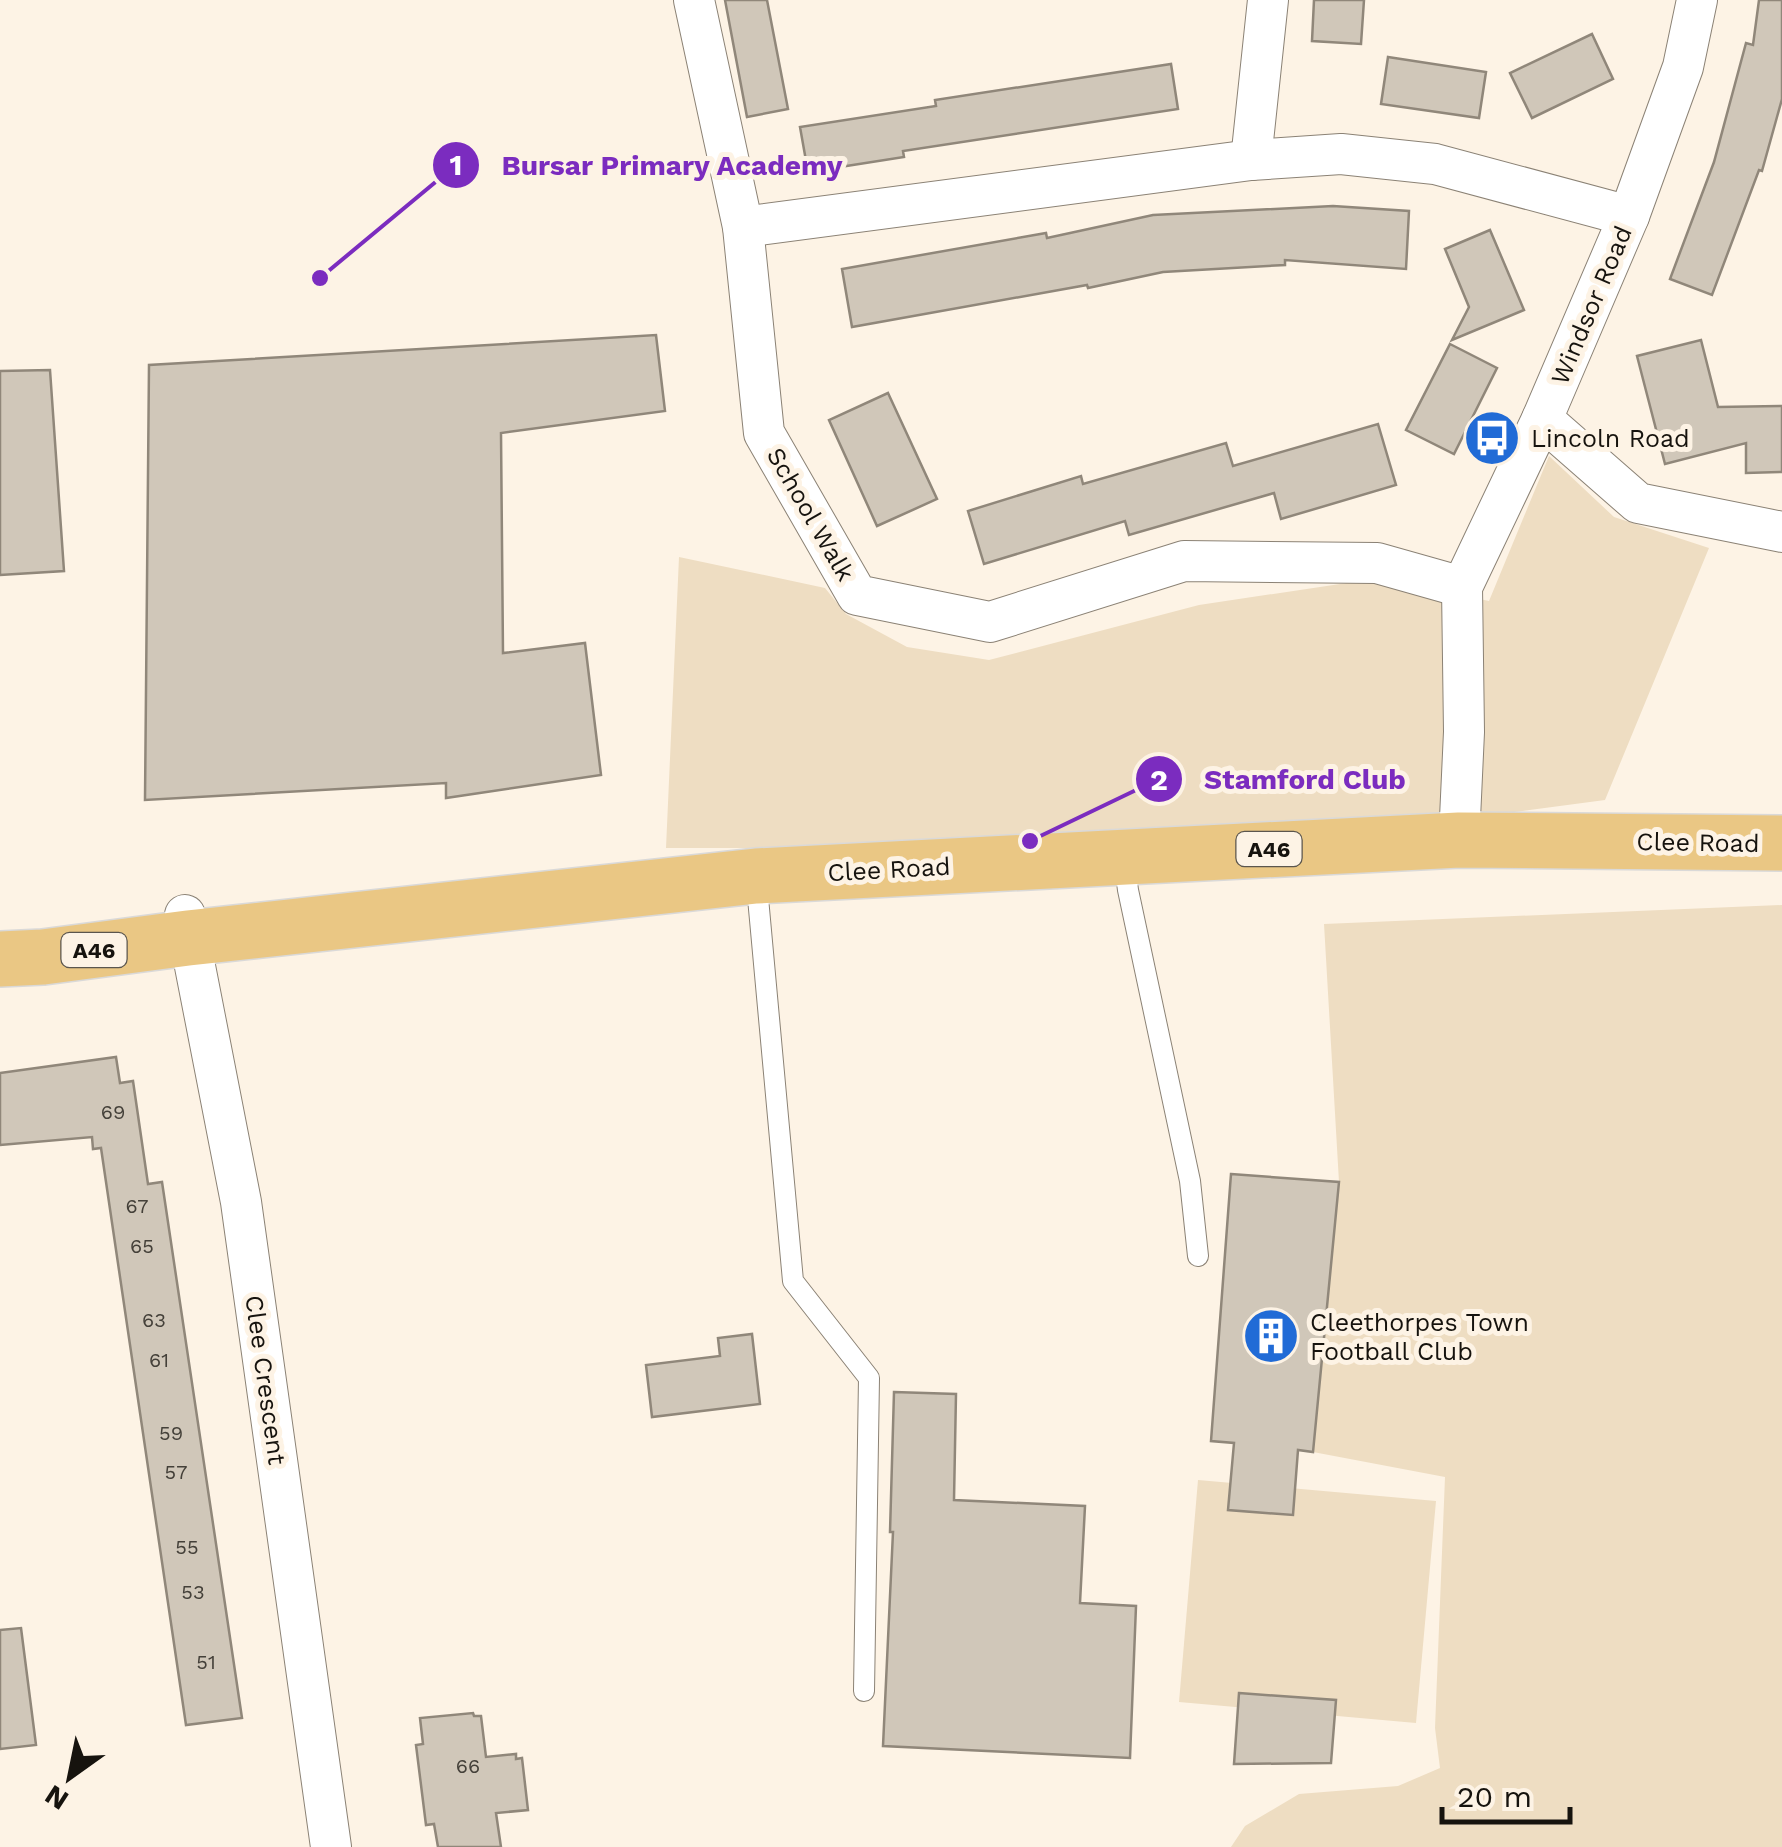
<svg xmlns="http://www.w3.org/2000/svg" width="1782" height="1847" font-family="'Work Sans',sans-serif">
  <style>
    .green { fill: #eeddc2 }
    .building { fill: #d0c7b9; stroke: #90877a; stroke-width: 2.5 }
    .lines { fill: none; stroke-linecap: round; stroke-linejoin: round }
    .lane-casing { stroke: #8b8275; stroke-width: 22 }
    .street-casing { stroke: #8b8275; stroke-width: 42 }
    .primary-casing { stroke: #dad9d8; stroke-width: 58 }
    .lane { stroke: #fff; stroke-width: 20 }
    .street { stroke: #fff; stroke-width: 40 }
    .primary { stroke: #eac784; stroke-width: 55 }
    .labels { text-anchor: middle; stroke-width: 10; stroke-linejoin: round; paint-order: stroke }
    .number-label { font-size: 20px; fill: #444039 }
    .shield { fill: #fdf3e5; stroke: #5b564e; stroke-width: 2.5 }
    .shield-label { font-size: 22px; font-weight: bold; fill: #16130e }
    .street-label { font-size: 25px; fill: #16130e; stroke: #fdf3e5 }
    .poi-label { font-size: 25px; fill: #16130e; stroke: #fdf3e5; text-anchor: start }
    .leader { fill: none; stroke: #7b2cbf; stroke-width: 4 }
    .callout-dot { fill: #7b2cbf; stroke: #fdf3e5; stroke-width: 4 }
    .mark-label { font-size: 30px; text-anchor: middle; font-weight: bold; fill: #fff }
    .callout-label { font-size: 28px; text-anchor: middle; font-weight: bold; fill: #7b2cbf; stroke: #fdf3e5; stroke-width: 10; stroke-linejoin: round; paint-order: stroke }
  </style>
  <rect width="100%" height="100%" fill="#fdf3e5"/>
  <g class="green">
    <polygon points="1549,456 1614,517 1709,548 1605,800 1432,823 769,848 666,848 679,557 825,588 846,614 907,647 989,660 1199,605 1380,578 1489,601"/>
    <polygon points="1782,905 1782,1847 1231,1847 1245,1826 1299,1794 1398,1786 1440,1768 1435,1728 1445,1477 1313,1452 1339,1182 1324,924"/>
    <polygon points="1198,1480 1436,1501 1416,1723 1179,1702"/>
  </g>
  <g class="building">
    <polygon points="725,0 767,0 788,109 747,117"/>
    <polygon points="1314,0 1364,0 1361,44 1312,41"/>
    <polygon points="1759,0 1782,0 1782,99 1762,171 1759,170 1712,295 1670,279 1714,162 1746,43 1753,45"/>
    <polygon points="1592,34 1613,79 1532,118 1510,73"/>
    <polygon points="1388,57 1486,72 1479,118 1381,104"/>
    <polygon points="1171,64 1178,109 903,151 904,157 808,172 800,127 936,106 935,100"/>
    <polygon points="1333,206 1409,211 1406,269 1285,260 1285,265 1163,272 1088,288 1087,285 852,327 842,269 1046,233 1047,238 1153,215"/>
    <polygon points="1490,230 1524,310 1452,340 1469,307 1445,249"/>
    <polygon points="656,335 665,411 501,433 503,653 585,643 601,775 446,798 446,783 145,800 149,365"/>
    <polygon points="1701,340 1718,407 1782,406 1782,472 1746,473 1746,443 1665,464 1637,356"/>
    <polygon points="1450,344 1497,368 1454,454 1406,430"/>
    <polygon points="50,370 64,571 0,575 0,371"/>
    <polygon points="888,393 937,499 877,526 829,420"/>
    <polygon points="1378,424 1396,485 1281,519 1274,493 1129,535 1125,521 984,564 968,511 1081,476 1083,484 1226,443 1233,466"/>
    <polygon points="116,1057 120,1083 133,1081 148,1184 162,1182 242,1718 186,1725 101,1148 93,1149 92,1137 0,1145 0,1073"/>
    <polygon points="1231,1174 1339,1182 1313,1452 1298,1450 1293,1515 1228,1510 1234,1443 1211,1441"/>
    <polygon points="752,1334 760,1404 652,1417 646,1365 720,1356 718,1338"/>
    <polygon points="894,1392 956,1394 954,1500 1085,1506 1080,1603 1136,1606 1130,1758 883,1746 893,1532 890,1532"/>
    <polygon points="21,1628 36,1745 0,1749 0,1630"/>
    <polygon points="1239,1693 1336,1700 1331,1763 1234,1764"/>
    <polygon points="473,1713 474,1716 481,1716 486,1757 516,1754 516,1759 522,1758 528,1810 496,1813 501,1847 438,1847 434,1824 426,1825 416,1745 423,1744 420,1718"/>
  </g>
  <g class="lines">
    <g class="lane-casing">
      <g id="lane">
        <polyline points="1124,859 1128,890 1190,1181 1198,1256"/>
        <polyline points="756,876 793,1281 869,1378 864,1691"/>
      </g>
    </g>
    <g class="street-casing">
      <g id="street">
        <polyline points="694,0 743,227 764,433 857,595 990,622 1184,561 1377,563 1462,587"/>
        <polyline points="1251,160 1268,0"/>
        <polyline points="743,227 1251,160 1341,154 1435,164 1629,216"/>
        <polyline points="1542,419 1638,503 1782,532"/>
        <polyline points="1459,840 1464,732 1462,587 1542,419 1629,216 1683,67 1697,0"/>
        <polyline points="185,915 241,1202 331,1847"/>
      </g>
    </g>
    <g class="primary-casing">
      <polyline id="primary" points="0,959 43,957 188,938 756,876 1459,840 1782,843"/>
    </g>
    <use href="#lane" class="lane"/>
    <use href="#street" class="street"/>
    <use href="#primary" class="primary"/>
  </g>
  <defs>
    <g id="bus-disc" transform="scale(2.875)"><circle r="9.5" fill="#216bd6" stroke="#fdf3e5"/><path d="M-5-6H5V4H4V6H2V4H-2V6H-4V4H-5ZM-3.5-4V0h7V-4ZM-3.5 1.2v1.5H-2V1.2ZM2 1.2v1.5H3.5V1.2Z" fill="#fff"/></g>
    <g id="building-disc" transform="scale(2.875)"><circle r="9.5" fill="#216bd6" stroke="#fdf3e5"/><path d="M-4-6H4V6H1V3H-1V6H-4ZM-2.5-4.3h1.7v1.8h-1.7ZM.8-4.3h1.7v1.8H.8ZM-2.5-1h1.7V.8h-1.7ZM.8-1h1.7V.8H.8Z" fill="#fff"/></g>
  </defs>
  <g fill-rule="evenodd">
    <use href="#bus-disc" x="1492" y="438"/>
    <use href="#building-disc" x="1271" y="1336"/>
  </g>
  <g class="labels">
    <g class="number-label">
      <text x="113" y="1119">69</text>
      <text x="137" y="1213">67</text>
      <text x="142" y="1253">65</text>
      <text x="154" y="1327">63</text>
      <text x="159" y="1367">61</text>
      <text x="171" y="1440">59</text>
      <text x="176" y="1479">57</text>
      <text x="187" y="1554">55</text>
      <text x="193" y="1599">53</text>
      <text x="206" y="1669">51</text>
      <text x="468" y="1773">66</text>
    </g>
    <g class="shield">
      <rect x="1236.5" y="832" width="65" height="34" rx="8"/>
      <rect x="61.5" y="933" width="65" height="34" rx="8"/>
    </g>
    <g class="shield-label">
      <text x="1269" y="857">A46</text>
      <text x="94" y="958">A46</text>
    </g>
    <g class="street-label">
      <text transform="translate(1591 305) rotate(-67)" y="9">Windsor Road</text>
      <text transform="translate(811 514) rotate(60)" y="9">School Walk</text>
      <text transform="translate(1698 842) rotate(1)" y="9">Clee Road</text>
      <text transform="translate(889 869) rotate(-3)" y="9">Clee Road</text>
      <text transform="translate(266 1380) rotate(82)" y="9">Clee Crescent</text>
    </g>
    <g class="poi-label">
      <text x="1531" y="447">Lincoln Road</text>
      <text x="1310" y="1331">Cleethorpes Town<tspan x="1310" dy="29">Football Club</tspan></text>
    </g>
  </g>
  <path class="leader" d="M320 278L456 165M1030 841L1159 779"/>
  <g class="callout-dot">
    <circle cx="320" cy="278" r="10"/>
    <circle cx="1030" cy="841" r="10"/>
    <circle cx="456" cy="165" r="25"/>
    <circle cx="1159" cy="779" r="25"/>
  </g>
  <g class="mark-label">
    <text x="456" y="175">1</text>
    <text x="1159" y="790">2</text>
  </g>
  <g class="callout-label">
    <text x="672" y="175">Bursar Primary Academy</text>
    <text x="1305" y="789">Stamford Club</text>
  </g>
  <g transform="translate(70 1777) rotate(213)" stroke="#fdf3e5" stroke-width="8" paint-order="stroke">
  <path d="M0-8L18 38L0 25L-18 38Z" fill="#16130e"/>
  <text y="-15" font-size="28" font-weight="bold" text-anchor="middle" fill="#16130e">N</text>
  </g>
  <path d="M1442 1807v15h128v-15" fill="none" stroke="#16130e" stroke-width="5"/>
  <text x="1457" y="1807" font-size="30" fill="#16130e" stroke="#fdf3e5" stroke-width="8" paint-order="stroke">20 m</text>
</svg>
